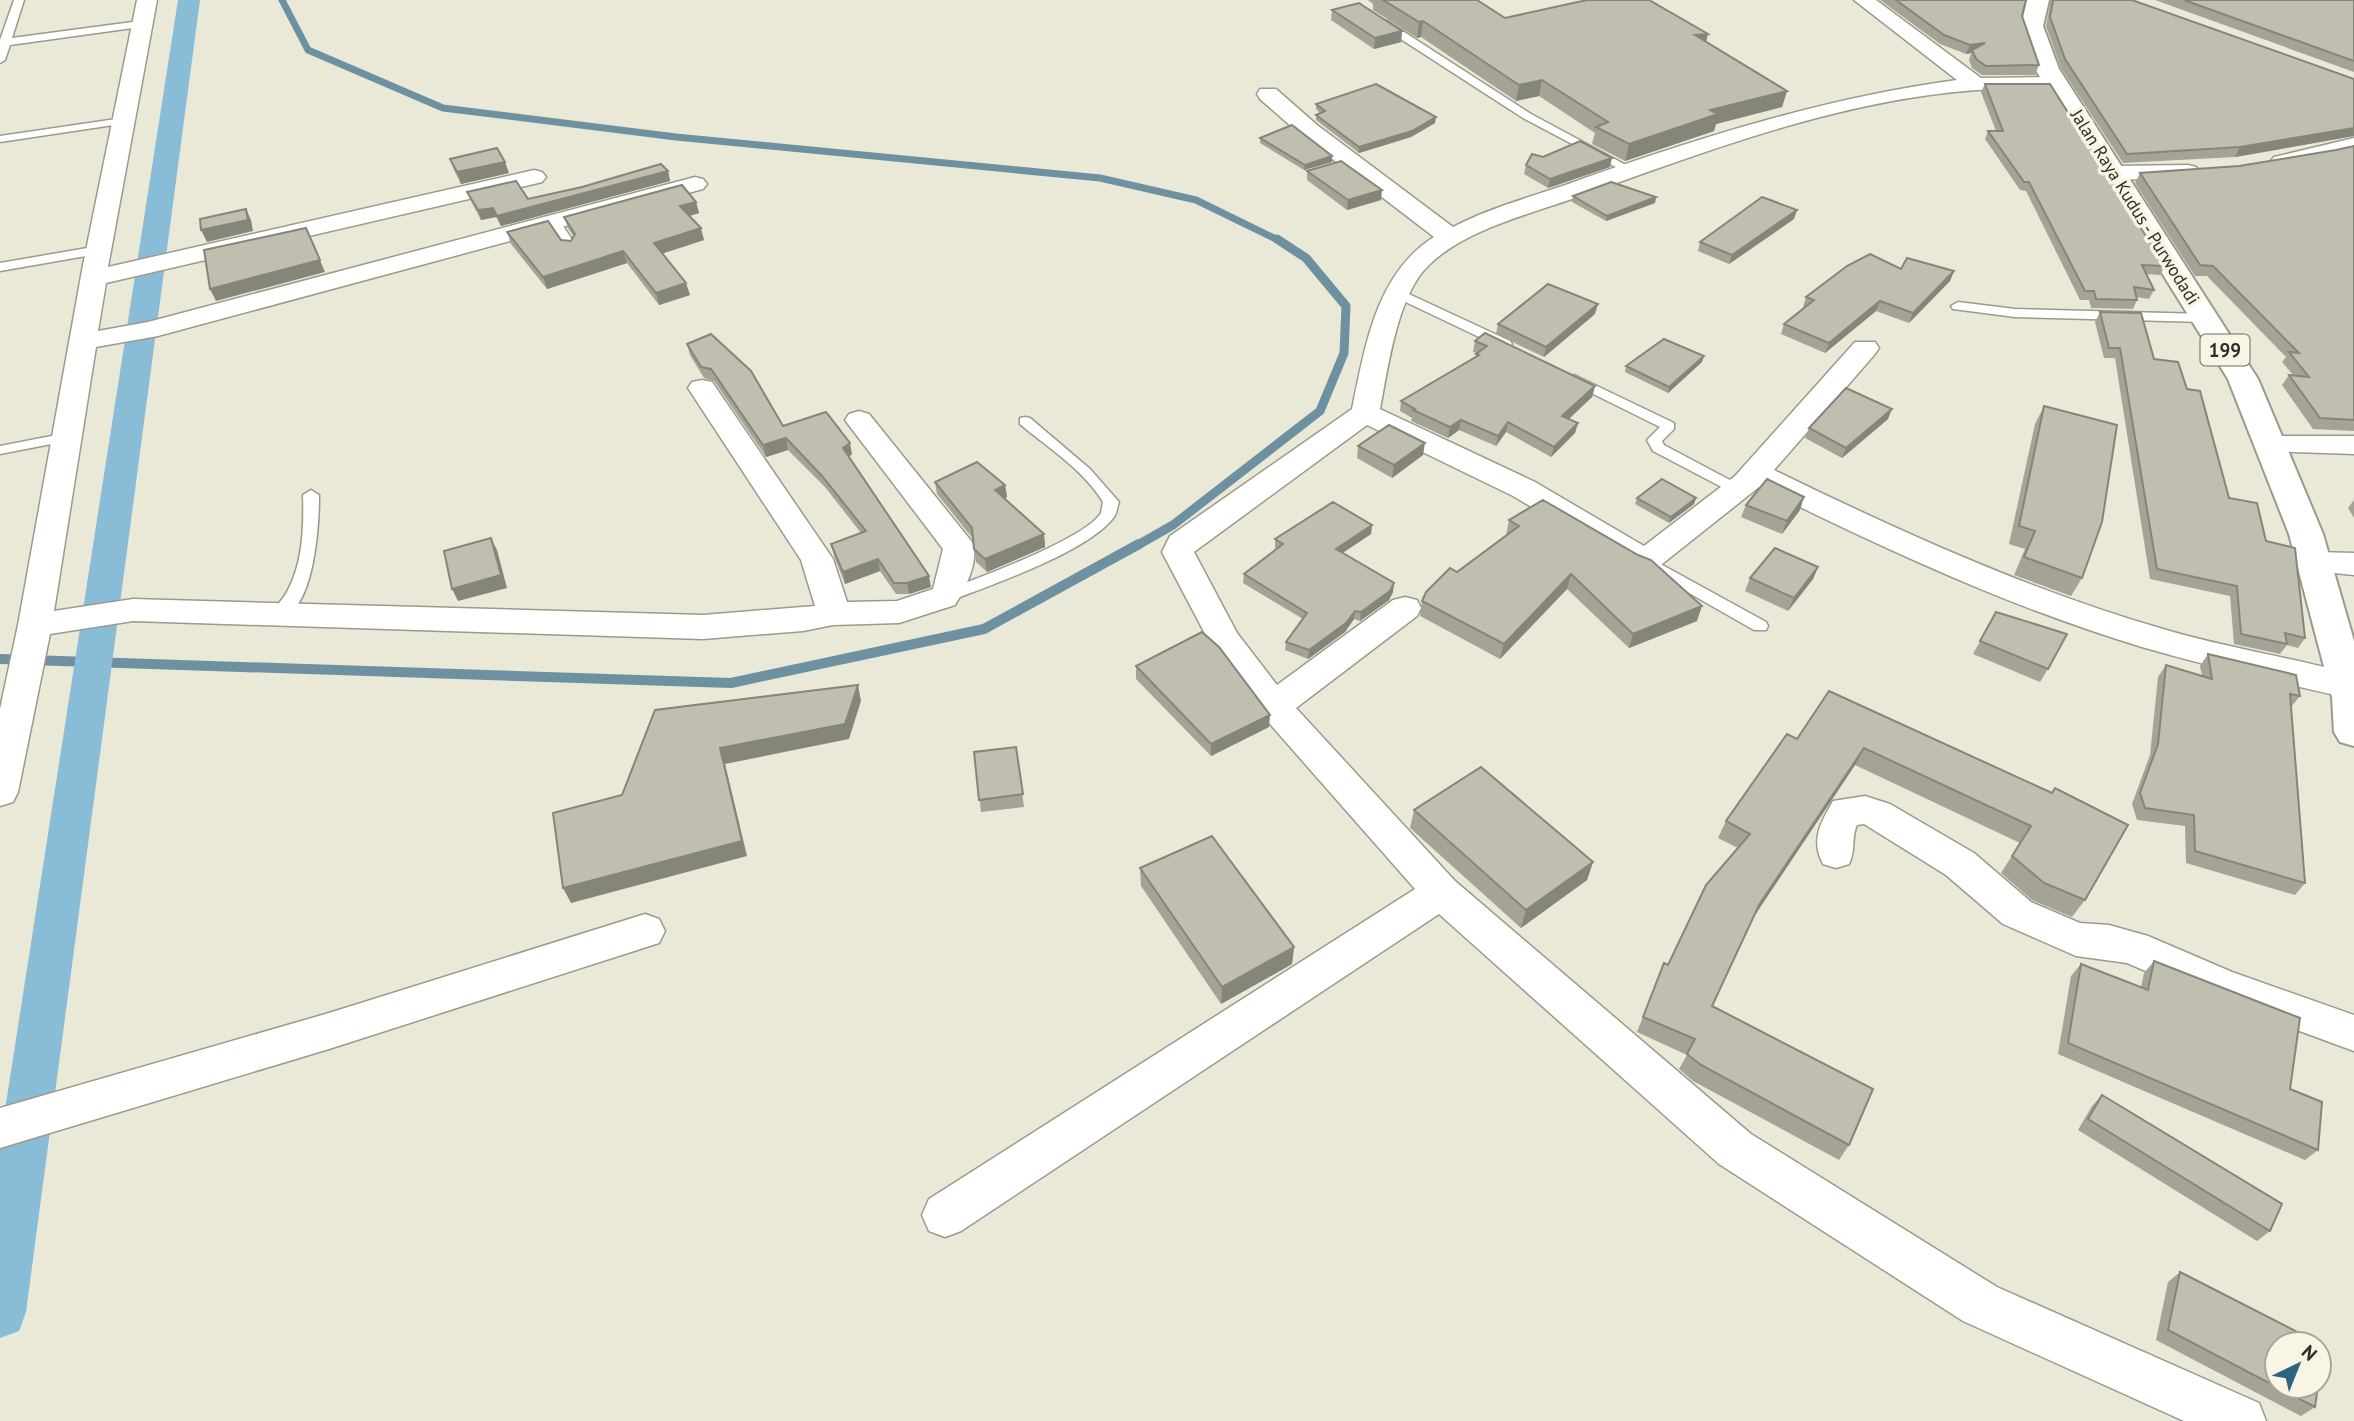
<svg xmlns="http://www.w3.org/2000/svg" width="2354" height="1421" font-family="'PT Sans',sans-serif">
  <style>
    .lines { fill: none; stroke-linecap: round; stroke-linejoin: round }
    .stream-far2 { stroke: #6e91a2; stroke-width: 7 }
    .stream-far1 { stroke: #6e91a2; stroke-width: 9 }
    .stream { stroke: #6e91a2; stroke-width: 10 }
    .canal { fill: #89bcd7; fill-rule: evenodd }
    .service-casing { stroke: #9c9a8b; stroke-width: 3 }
    .minor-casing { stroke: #9c9a8b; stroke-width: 3 }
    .primary-casing { stroke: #9c9a8b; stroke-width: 4 }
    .service { fill: #fff; fill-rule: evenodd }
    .minor { fill: #fff; fill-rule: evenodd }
    .primary { fill: #fff; fill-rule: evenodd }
    .wall { fill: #a5a396 }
    .shaded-wall { fill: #86857a }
    .building { fill: #c0beae; stroke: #86857a; stroke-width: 2 }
    .labels { text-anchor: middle; stroke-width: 7; stroke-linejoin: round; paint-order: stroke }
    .far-street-label { font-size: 18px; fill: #2f2e28; stroke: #f8f5e5 }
    .shield { fill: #f8f5e5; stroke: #6b6a61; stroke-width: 2 }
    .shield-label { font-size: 19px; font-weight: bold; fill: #2f2e28 }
  </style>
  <rect width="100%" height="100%" fill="#eae8d7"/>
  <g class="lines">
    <polyline class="stream-far2" points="282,0 308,50 443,108 676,137 1100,178 1196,200 1280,241"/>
    <polyline class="stream-far1" points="1136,546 1173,525 1320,411 1344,353 1346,306 1306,258 1277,239"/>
    <polyline class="stream" points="0,659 731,683 984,629 1139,544"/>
    <polygon class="canal" points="178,0 200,0 26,1312 19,1331 0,1338 0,1142"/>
    <g class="service-casing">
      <g id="service">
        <polygon points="14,0 24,0 12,38 140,21 145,24 140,27 10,45 5,60 0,63 0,40"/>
        <polygon points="1379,21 1387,21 1531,114 1637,171 1627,173 1523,118 1379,25"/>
        <polygon points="123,118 129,121 127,123 0,142 0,136"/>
        <polygon points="551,220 559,220 577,247 575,250 567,250 549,223"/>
        <polygon points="99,246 103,247 103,253 0,271 0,263"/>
        <polygon points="1398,289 1510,341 1512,344 1510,347 1500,347 1393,296 1392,293"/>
        <polygon points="1958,302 2015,309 2205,314 2212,318 2205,322 2015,317 1953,309 1951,306"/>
        <polygon points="1574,375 1674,423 1674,429 1662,441 1664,445 1743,487 1746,490 1743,493 1733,493 1653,451 1647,440 1660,427 1569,382 1567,379"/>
        <path d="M1025,417L1030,418L1090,469L1119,502C1117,507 1117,513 1114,517C1088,552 991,585 950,601H938L936,597L938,593C971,581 1084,540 1101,513C1101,512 1103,503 1103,502C1084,470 1048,448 1020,424V418Z"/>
        <polygon points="67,433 72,434 72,440 0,454 0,446"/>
        <path d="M311,490L319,495C319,524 315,609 280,619L272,613C277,605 284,598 288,590C303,561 304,527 303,495Z"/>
        <polygon points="1646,556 1766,622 1768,626 1766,630 1754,630 1640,565 1638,561"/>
      </g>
    </g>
    <g class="minor-casing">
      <g id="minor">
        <path d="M137,0H157L108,267L534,170L542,172L546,177L542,182L534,184L106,283L98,331L148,322L695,177L703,179L707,184L703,189L158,336L96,347L54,611L133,599L703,615L815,606L801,560L688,388L692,382L702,380L712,382L833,559L847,602L897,601L933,589L943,549L845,420L849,414L859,411L869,414L972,542C980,560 965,589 955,605L899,623L833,625L803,631L703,639L133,621L50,634L18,792L13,802L0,806V709L18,625L83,265Z"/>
        <path d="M1854,0H1876L1981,78L2056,77L2067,83L2056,89C2030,90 2003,89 1976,90C1838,100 1701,153 1572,199C1526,215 1463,231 1429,265C1397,295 1388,368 1380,409L1535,482L1644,546L1735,476L1855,342H1875L1879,348L1875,354L1774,470C1899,531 2028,590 2163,629C2226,648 2291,657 2354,675V697L2348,698C2279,682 2210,667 2142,647C2009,607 1883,548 1759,487L1657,568L1646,572L1635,568L1513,496L1367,425L1194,552L1237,633L1277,685L1393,600L1405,597L1417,600L1421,608L1417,616L1296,708L1455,881L1751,1134L1997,1287L2259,1403L2266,1421H2184L1963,1321L1719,1164L1439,914L961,1231L945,1237L929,1231L922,1215L929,1199L1415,889L1262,715L1212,647L1162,552L1170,536L1352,409C1365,347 1376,273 1434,237L1301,135L1260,99L1257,94L1260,89H1276L1317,125L1453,227C1493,206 1539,195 1582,179C1705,136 1829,97 1957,80Z"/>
        <polygon points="2354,138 2354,152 2282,169 2274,167 2270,162 2274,157"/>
        <polygon points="2188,165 2196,167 2200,172 2196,177 2114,180 2106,178 2102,173 2106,168 2114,166"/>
        <polygon points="2271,436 2354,436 2354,454 2261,451 2256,445 2261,439"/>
        <polygon points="2315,552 2354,553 2354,575 2304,570 2299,563 2304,556"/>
        <path d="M1865,796L1890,804L1974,853L2031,902L2080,923L2109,925L2148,936L2232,972L2354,1015V1051L2204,996L2127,963L2076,956L2003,924L1946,875L1864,824L1857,825C1851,837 1856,851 1849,864L1836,868L1823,864C1810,840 1821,822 1833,801Z"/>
        <polygon points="645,914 659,919 665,931 659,943 329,1049 0,1148 0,1108 329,1013"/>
      </g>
    </g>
    <g class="primary-casing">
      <polygon id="primary" points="2027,0 2049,0 2043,26 2059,69 2258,379 2323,534 2354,641 2354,746 2340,742 2334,732 2332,697 2289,534 2228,379 2035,69 2021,26"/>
    </g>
    <use href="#service" class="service"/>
    <use href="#minor" class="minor"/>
    <use href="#primary" class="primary"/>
  </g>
  <g class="wall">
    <polygon points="1368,0 1477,0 1505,18 1708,34 1706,42 1787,91 1782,107 1716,124 1714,131 1625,161 1592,144 1595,133 1539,96 1516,101 1421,37 1417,38 1373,10 1373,4"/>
    <polygon points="1880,0 2026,0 2022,16 2039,65 2035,75 1982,75 1972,68 1969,60 1971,53 1966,54 1940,44"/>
    <polygon points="2051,0 2132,0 2354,79 2354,136 2235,157 2123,163 2061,68 2046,26"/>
    <polygon points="2155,0 2354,0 2354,72"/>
    <polygon points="1332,10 1402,31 1401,42 1374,49 1331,20"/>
    <polygon points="1985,84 2165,266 2160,275 2147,274 2154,290 2149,299 2136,297 2137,300 2133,309 2091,308 2089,300 2080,300 2026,191 2020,190 1985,139 1988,131 1996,131 1981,92"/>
    <polygon points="1316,104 1435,123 1411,137 1359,153 1316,120 1316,115 1320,113 1316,109"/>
    <polygon points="1260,138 1332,156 1332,162 1304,170 1260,143"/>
    <polygon points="2354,146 2354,431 2313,429 2282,385 2289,375 2293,375 2282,362 2286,357 2207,276 2195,276 2135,183 2140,173 2239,166 2336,150"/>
    <polygon points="1543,157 1610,167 1548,188 1524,174 1526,165"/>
    <polygon points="450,159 509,173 461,184 454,170"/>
    <polygon points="668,171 670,181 501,226 496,217 481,220 471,201 467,192 528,199"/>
    <polygon points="1307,171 1381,200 1347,210 1307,180"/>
    <polygon points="1573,196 1656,197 1655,203 1606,221 1572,202"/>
    <polygon points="696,202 699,213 689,216 704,240 663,253 690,295 659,305 627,263 547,289 511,244 507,232 571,241 574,237 568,228 564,217"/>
    <polygon points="1794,219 1729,264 1698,251 1700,242"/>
    <polygon points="1954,271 1950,281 1909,323 1876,311 1825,353 1781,334 1784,324 1805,308 1803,307 1806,297"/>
    <polygon points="2100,312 2154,359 2187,389 2229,498 2266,541 2305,638 2298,648 2287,645 2280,654 2234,644 2230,596 2150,579 2115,358 2104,358 2095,322"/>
    <polygon points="1595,314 1544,357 1496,334 1498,324"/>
    <polygon points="1475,341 1595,386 1592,397 1569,419 1578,423 1575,433 1551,457 1506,432 1496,446 1459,430 1448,438 1411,421 1412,418 1400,411 1401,401 1475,358 1477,353 1473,352"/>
    <polygon points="687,344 783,426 852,454 849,457 931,587 909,594 896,594 880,571 845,584 834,556 831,544 861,533 825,487 788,450 766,457 714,381 704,378 690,355"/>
    <polygon points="1702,362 1668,393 1625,372 1626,366"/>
    <polygon points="2044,406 2082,578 2071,596 2014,575 2025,549 2009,544 2035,424"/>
    <polygon points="1888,419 1842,458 1805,438 1809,428"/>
    <polygon points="1358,446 1423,455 1392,478 1357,458"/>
    <polygon points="935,482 1005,485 1007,497 1004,499 1044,534 1045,547 987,572 976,562 974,540 937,494"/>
    <polygon points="1637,498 1696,498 1694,504 1669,523 1635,504"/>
    <polygon points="2354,500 2354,518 2348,508"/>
    <polygon points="1746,505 1800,510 1782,534 1741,517"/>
    <polygon points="1509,520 1697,621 1629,648 1567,589 1500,659 1420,616 1422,601 1457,572 1506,535"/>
    <polygon points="1372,525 1371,534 1342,553 1393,592 1389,600 1360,621 1354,619 1345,632 1308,659 1285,650 1286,642 1303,619 1243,583 1244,574 1277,549 1275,548 1275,539"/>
    <polygon points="1818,567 1813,579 1788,611 1745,591 1750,578"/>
    <polygon points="1996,612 2048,669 2040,682 1973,654"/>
    <polygon points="2208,654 2300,696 2291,707 2305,883 2295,895 2186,863 2185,826 2137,820 2132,804 2150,755 2158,677 2166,665 2202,676 2200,666"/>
    <polygon points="1136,666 1269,727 1211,756 1136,679"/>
    <polygon points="1829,691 2052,793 2085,900 2072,917 2032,900 2001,873 2020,843 1855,765 1752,919 1712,1006 1849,1145 1839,1160 1693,1081 1679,1069 1687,1055 1637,1032 1664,963 1668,965 1738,848 1718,838 1726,821 1797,739"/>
    <polygon points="1016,747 1024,807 981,812 974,752"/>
    <polygon points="1414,810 1593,862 1587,880 1521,928 1410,828"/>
    <polygon points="1140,868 1294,947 1292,964 1221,1004 1141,886"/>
    <polygon points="2154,961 2290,1089 2318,1150 2305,1160 2058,1054 2071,976 2081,964 2141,987 2144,973"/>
    <polygon points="2102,1095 2270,1231 2257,1241 2078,1130 2092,1106"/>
    <polygon points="2180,1272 2315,1407 2301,1416 2156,1340 2168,1282"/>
  </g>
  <g class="shaded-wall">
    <polygon points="1423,21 1421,37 1417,38 1419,22"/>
    <polygon points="1402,31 1401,42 1374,49 1375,38"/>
    <polygon points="1708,34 1704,50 1695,35"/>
    <polygon points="1985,43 1972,50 1971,53 1966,54 1970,45"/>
    <polygon points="1542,80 1539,96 1516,101 1519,85"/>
    <polygon points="1787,91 1782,107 1716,124 1714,131 1625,161 1629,144 1710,110"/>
    <polygon points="1436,117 1435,123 1411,137 1359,153 1359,147"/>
    <polygon points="2354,128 2354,136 2235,157 2240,147"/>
    <polygon points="1332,156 1332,162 1304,170 1305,165"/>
    <polygon points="1612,158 1610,167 1548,188 1550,179"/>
    <polygon points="505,162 509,173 461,184 457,172"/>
    <polygon points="668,171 670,181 501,226 497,216"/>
    <polygon points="1382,190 1381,200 1347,210 1348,200"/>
    <polygon points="1656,197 1655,203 1606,221 1607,216"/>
    <polygon points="696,202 699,213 683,218 680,206"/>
    <polygon points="493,208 496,217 481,220 478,210"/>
    <polygon points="246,209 251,220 253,231 207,242 201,230"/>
    <polygon points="1797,210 1794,219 1729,264 1732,255"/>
    <polygon points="306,228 325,272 216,301 210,289"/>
    <polygon points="701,228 704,240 658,255 654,243"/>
    <polygon points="623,251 627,263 547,289 543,277"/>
    <polygon points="1954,271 1950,281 1909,323 1913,313"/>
    <polygon points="686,283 690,295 659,305 656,293"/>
    <polygon points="1880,301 1876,311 1825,353 1829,343"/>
    <polygon points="1598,304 1595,314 1544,357 1546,347"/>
    <polygon points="1704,356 1702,362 1668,393 1669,387"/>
    <polygon points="1595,386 1592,397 1560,427 1562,416"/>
    <polygon points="1892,409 1888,419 1842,458 1846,448"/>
    <polygon points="1461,420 1459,430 1448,438 1450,427"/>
    <polygon points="1508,422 1506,432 1496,446 1498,436"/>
    <polygon points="1578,423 1575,433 1551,457 1554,447"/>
    <polygon points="786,438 788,450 766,457 763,445"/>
    <polygon points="850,443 852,454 845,460 843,448"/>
    <polygon points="1425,443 1423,455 1392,478 1394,465"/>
    <polygon points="1005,485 1007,497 996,502 995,490"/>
    <polygon points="1804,497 1800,510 1782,534 1787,521"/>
    <polygon points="1696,498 1694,504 1669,523 1671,517"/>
    <polygon points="1372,525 1371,534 1335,558 1336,549"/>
    <polygon points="1044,534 1045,547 987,572 985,559"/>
    <polygon points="491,538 497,550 507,588 458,601 452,589"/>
    <polygon points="878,559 880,571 845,584 843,572"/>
    <polygon points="1818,567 1813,579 1788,611 1794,598"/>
    <polygon points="1571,574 1567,589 1500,659 1504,644"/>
    <polygon points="929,576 931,587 909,594 907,583"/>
    <polygon points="1394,583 1393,592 1389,600 1360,621 1361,612"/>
    <polygon points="1702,606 1697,621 1629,648 1633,634"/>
    <polygon points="1355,611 1354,619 1345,632 1308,659 1309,650"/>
    <polygon points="858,685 861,701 849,739 725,764 747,856 571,903 563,888 720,748"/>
    <polygon points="1270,715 1269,727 1211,756 1211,744"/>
    <polygon points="1864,748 1855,765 1751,921 1759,905"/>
    <polygon points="1593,862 1587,880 1521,928 1526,910"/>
    <polygon points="1294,947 1292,964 1221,1004 1222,987"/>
  </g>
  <g class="building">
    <polygon points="1383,0 1477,0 1505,18 1587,0 1649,0 1708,34 1695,35 1787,91 1710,110 1718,114 1629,144 1596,127 1608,122 1542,80 1519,85 1423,21 1419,22"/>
    <polygon points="1896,0 2026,0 2022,16 2039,65 1986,66 1976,59 1972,50 1985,43 1970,45 1944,35"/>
    <polygon points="2053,0 2132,0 2354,79 2354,128 2240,147 2127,154 2065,59 2050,17"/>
    <polygon points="2184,0 2354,0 2354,61"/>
    <polygon points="1359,3 1402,31 1375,38 1332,10"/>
    <polygon points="1376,84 1436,117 1412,131 1359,147 1316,115 1325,111 1316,104"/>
    <polygon points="1985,84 2050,84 2165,266 2142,265 2154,290 2134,287 2137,300 2096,299 2094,291 2085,291 2029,182 2024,182 1988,131 2003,131"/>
    <polygon points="1292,125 1332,156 1305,165 1260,138"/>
    <polygon points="1580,141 1612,158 1550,179 1526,165 1532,154 1543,157"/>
    <polygon points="2354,146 2354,420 2320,418 2289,375 2309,377 2289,352 2299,353 2213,266 2200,265 2140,173 2239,166 2336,150"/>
    <polygon points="497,148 505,162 457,172 450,159"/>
    <polygon points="1341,161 1382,190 1348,200 1307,171"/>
    <polygon points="661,164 668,171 497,216 493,208 478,210 467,192 516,181 528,199 582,187"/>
    <polygon points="1611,182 1656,197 1607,216 1573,196"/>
    <polygon points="682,185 696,202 680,206 701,228 654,243 686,283 656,293 623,251 543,277 507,232 548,221 561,240 571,241 575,234 564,217"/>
    <polygon points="1762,197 1797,210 1732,255 1700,242"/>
    <polygon points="246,209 248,220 201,230 200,219"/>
    <polygon points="306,228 320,260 210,289 204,250"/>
    <polygon points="1870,254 1901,269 1907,258 1954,271 1913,313 1880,301 1829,343 1784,324 1814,300 1806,297 1847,266"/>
    <polygon points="1548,284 1598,304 1546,347 1498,324"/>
    <polygon points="2100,312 2141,313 2154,359 2178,362 2187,389 2200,391 2229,498 2257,503 2266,541 2295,548 2305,638 2285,633 2287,644 2241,634 2237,586 2157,569 2120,348 2109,348"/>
    <polygon points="1485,333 1595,386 1562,416 1578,423 1554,447 1508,422 1498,436 1461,420 1450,427 1413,410 1415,409 1401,401 1479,355 1476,354 1487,346 1475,341"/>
    <polygon points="711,334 751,371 783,426 826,412 850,443 843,448 929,576 907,583 894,583 878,559 843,572 831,544 866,531 822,476 786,438 763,445 711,369 701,367 687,344"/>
    <polygon points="1664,339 1704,356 1669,387 1626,366"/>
    <polygon points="1846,388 1892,409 1846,448 1809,428"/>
    <polygon points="2044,406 2117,425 2102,522 2082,578 2024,557 2035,531 2019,526"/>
    <polygon points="1389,425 1425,443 1394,465 1358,446"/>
    <polygon points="977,462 1005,485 995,490 1044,534 985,559 974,549 972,528 935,482"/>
    <polygon points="1662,479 1696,498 1671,517 1637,498"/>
    <polygon points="1767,479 1804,497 1787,521 1746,505"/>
    <polygon points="1543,500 1638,555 1651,560 1702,606 1633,634 1571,574 1504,644 1422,601 1426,592 1450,568 1457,572 1519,526 1509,520"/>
    <polygon points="1333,502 1372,525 1336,549 1394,583 1390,591 1361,612 1355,611 1346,623 1309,650 1286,642 1307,613 1244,574 1283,544 1275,539"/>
    <polygon points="491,538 501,575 452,589 444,551"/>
    <polygon points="1775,548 1818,567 1794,598 1750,578"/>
    <polygon points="1996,612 2067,634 2048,669 1980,641"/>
    <polygon points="1202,632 1219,647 1270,715 1211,744 1136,666"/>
    <polygon points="2208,654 2296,675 2300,696 2290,694 2305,883 2195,851 2194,815 2145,808 2140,793 2158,744 2166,665 2212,679"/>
    <polygon points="858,685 845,724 720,748 742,841 563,888 553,813 622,795 655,710"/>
    <polygon points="1829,691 2052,793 2055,788 2128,825 2085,900 2044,883 2012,856 2031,826 1864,748 1759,905 1712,1006 1873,1089 1849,1145 1701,1065 1687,1054 1695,1039 1643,1017 1664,963 1668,965 1706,885 1750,834 1726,821 1787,734 1797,739"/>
    <polygon points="1016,747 1023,794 979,800 974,752"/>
    <polygon points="1481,767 1593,862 1526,910 1414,810"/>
    <polygon points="1212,836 1294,947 1222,987 1140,868"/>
    <polygon points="2154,961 2300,1018 2290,1089 2322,1102 2318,1150 2068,1043 2081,964 2148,990"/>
    <polygon points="2102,1095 2282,1204 2270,1231 2088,1119"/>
    <polygon points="2180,1272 2323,1345 2319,1379 2319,1344 2277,1344 2277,1386 2318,1386 2315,1407 2168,1330"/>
  </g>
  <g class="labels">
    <g class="far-street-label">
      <text transform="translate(2135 207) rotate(58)" y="6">Jalan Raya Kudus - Purwodadi</text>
    </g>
    <rect class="shield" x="2200.5" y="334.5" width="49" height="31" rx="5"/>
    <g class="shield-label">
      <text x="2225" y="357">199</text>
    </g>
  </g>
  <g transform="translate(2298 1365) rotate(43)"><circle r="33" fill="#f8f5e5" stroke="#a8a599" stroke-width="2"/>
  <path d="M0-5L12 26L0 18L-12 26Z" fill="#2d647f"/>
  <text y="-10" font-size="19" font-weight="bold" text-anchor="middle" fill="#2f2e28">N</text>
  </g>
</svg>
